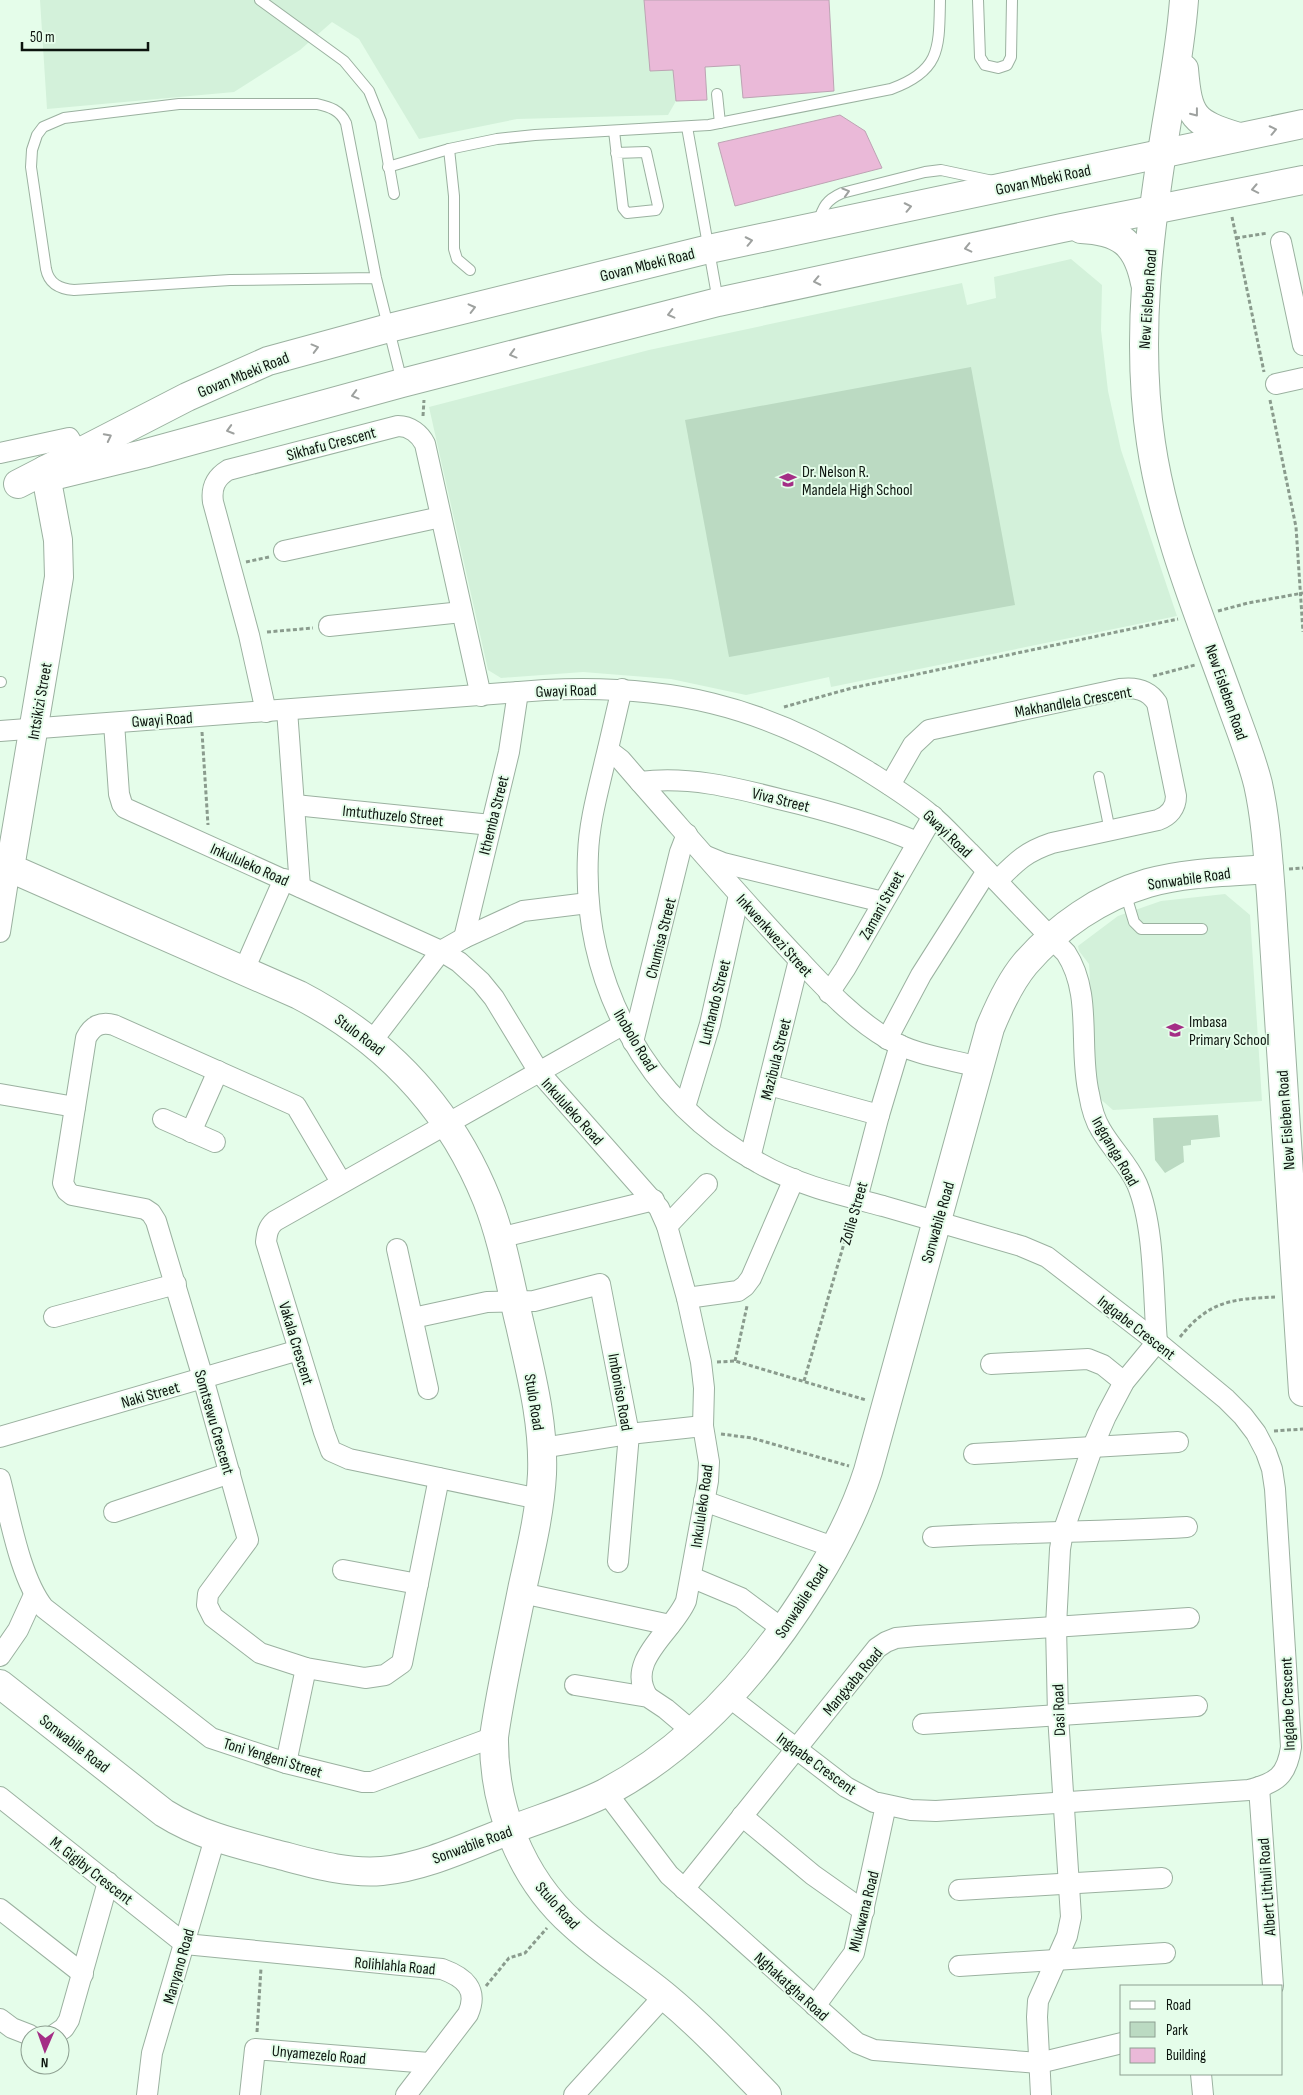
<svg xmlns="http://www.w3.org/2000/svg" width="1303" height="2095" font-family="'Sofia Sans Condensed',sans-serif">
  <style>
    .built { fill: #d3f1da }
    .park { fill: #bbdac2 }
    .building { fill: #eab9d8; stroke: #bca4b3 }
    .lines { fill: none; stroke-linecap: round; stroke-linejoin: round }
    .lane-casing { stroke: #9bb1a0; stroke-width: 12 }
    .street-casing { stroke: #9bb1a0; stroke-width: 22 }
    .secondary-casing { stroke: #9bb1a0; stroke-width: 30 }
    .path { stroke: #8a9b8d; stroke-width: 3; stroke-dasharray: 4 2.5; stroke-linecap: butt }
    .lane { stroke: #fff; stroke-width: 10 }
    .street { stroke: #fff; stroke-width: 20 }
    .secondary { stroke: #fff; stroke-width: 28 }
    .oneway { stroke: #9ea19f }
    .labels { text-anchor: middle; stroke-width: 4; stroke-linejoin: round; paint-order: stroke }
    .street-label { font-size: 16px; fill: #0c140e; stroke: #e5fdea }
    .poi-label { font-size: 16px; fill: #0c140e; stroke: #e5fdea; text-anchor: start }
  </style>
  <rect width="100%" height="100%" fill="#e5fdea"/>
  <g class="built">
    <polygon points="40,0 644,0 673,70 676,101 668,115 517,119 419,139 359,39 332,22 300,50 234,92 47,109"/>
    <polygon points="1071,259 1102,285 1101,330 1108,391 1121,450 1177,616 831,687 829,677 746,695 671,679 583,672 501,678 488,670 429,407 649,350 962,283 967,305 996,298 994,277"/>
    <polygon points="1225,894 1250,915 1262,1101 1113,1110 1097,1096 1089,964 1079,951 1078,946 1118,916 1161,901"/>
  </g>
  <g class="park">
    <polygon points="971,367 1015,605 729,657 685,420"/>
    <polygon points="1218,1115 1220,1137 1191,1140 1191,1145 1183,1146 1184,1162 1165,1173 1155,1160 1153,1118"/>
  </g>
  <g class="building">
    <polygon points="644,0 829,0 834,91 743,98 740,65 705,67 707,100 676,101 673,70 650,71"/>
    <polygon points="840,115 865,131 882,168 735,206 718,143"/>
  </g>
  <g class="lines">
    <g class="lane-casing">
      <g id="lane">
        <polyline points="260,0 344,61 369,91 381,121 394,194"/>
        <polyline points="978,0 980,57 985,65 998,68 1007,65 1011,57 1012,0"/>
        <polyline points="717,94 720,123"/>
        <polyline points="687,127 718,301"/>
        <polyline points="614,131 623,208 627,213 656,210 658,206 646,152 616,153"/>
        <polyline points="449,149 454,196 454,249 457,259 470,270"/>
        <path d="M388,167L449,149L497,139L535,135L709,125L891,89C941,71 939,48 940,0"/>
        <path d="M818,223C823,207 826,200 842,193L925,172L941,170L993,181"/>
        <path d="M376,278L230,280L74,290C60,289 49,284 46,269L31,167L32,150L37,135L43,127L64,118L179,104H317C330,107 340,110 346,123L376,278L402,382"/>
        <polyline points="0,682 1,682"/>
        <polyline points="1099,777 1110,831"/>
        <polyline points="1125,892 1134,922 1141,929 1202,929"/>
      </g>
    </g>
    <g class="street-casing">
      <g id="street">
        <polyline points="1281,242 1303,345"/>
        <polyline points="1276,384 1303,378"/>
        <polyline points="0,453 69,438 78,453"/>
        <polyline points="284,551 441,517"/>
        <polyline points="329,626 462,612"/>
        <path d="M622,689C616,713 611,737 605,761C598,791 589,823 588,854C582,982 645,1101 759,1163C797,1185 841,1195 883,1206C929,1219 975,1233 1021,1246L1047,1257L1157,1342L1226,1399L1243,1416L1256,1433L1266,1452L1272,1469L1275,1489L1291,1747C1287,1776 1276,1783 1249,1790L936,1811L911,1810L874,1802L846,1787L729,1697"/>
        <polyline points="287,710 300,887"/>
        <path d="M266,712L249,635L213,502C211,488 215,478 228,470L398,426C410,426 420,434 425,444L481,696"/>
        <path d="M114,723L119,794L122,804L125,808L441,951L459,962L481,982L494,998L539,1072L659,1208L667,1226L687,1298L701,1362L704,1388L703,1426L709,1462L708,1481L686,1601C673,1632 624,1661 648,1697"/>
        <path d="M0,731L545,690C668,684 761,705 866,770C888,784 911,798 931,815C945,826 956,840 969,852C1001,885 1033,920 1066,953C1093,994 1078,1048 1089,1094C1091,1106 1094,1119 1101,1130C1112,1149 1128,1164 1137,1184C1155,1227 1153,1295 1157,1342L1124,1382L1106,1416L1093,1446L1063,1532L1060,1549L1056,1626L1058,1715L1071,1917L1067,1936L1038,2001L1037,2017L1041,2095"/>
        <path d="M608,750L621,760L640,782C693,842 745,903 800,961C827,990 854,1019 888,1039C914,1055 949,1059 979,1067"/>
        <path d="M640,782C688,776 733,787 779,799C826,810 872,823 917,842"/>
        <path d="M890,785L913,745L929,730L1120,689C1135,687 1148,689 1157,703L1176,796C1176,808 1169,816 1158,820L1052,843C1025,852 1016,862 997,881"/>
        <polyline points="295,805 491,825"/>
        <polyline points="706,856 723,863 883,902"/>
        <polyline points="0,932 10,868"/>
        <polyline points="464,938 509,752 518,692"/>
        <polyline points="244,970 284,879"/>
        <polyline points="829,993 845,969 933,816"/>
        <polyline points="887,1039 921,975 987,871"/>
        <polyline points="372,1041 441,951 464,938 523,911 588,903"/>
        <polyline points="633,1042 680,852 687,834"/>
        <polyline points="769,1085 879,1115"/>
        <polyline points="0,1094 75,1107"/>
        <polyline points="685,1107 710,1024 739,895"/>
        <polyline points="163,1119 215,1142"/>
        <polyline points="191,1132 218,1071"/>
        <polyline points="750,1158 799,960"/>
        <path d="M341,1182L296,1106L114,1025C101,1021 92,1026 86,1038L63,1183L67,1191L72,1195L145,1209L151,1213L156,1221L203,1378L248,1540L208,1594L207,1605L213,1617L260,1653L306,1668L365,1678L385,1675L402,1663L439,1478"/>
        <polyline points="857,1199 879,1115 900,1045"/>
        <polyline points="667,1226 707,1184"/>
        <polyline points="499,1238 654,1200"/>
        <polyline points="397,1249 428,1389"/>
        <polyline points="687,1298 738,1291 745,1286 751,1278 794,1179"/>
        <polyline points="54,1317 176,1284"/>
        <polyline points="413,1318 487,1302 534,1301 600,1284 629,1434 618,1562"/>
        <polyline points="991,1364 1088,1359 1103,1365 1124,1382"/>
        <polyline points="0,1437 299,1350"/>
        <polyline points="542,1448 629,1434 703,1426"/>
        <polyline points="974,1454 1178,1442"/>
        <path d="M0,1479C10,1517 20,1578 44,1608L211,1738L286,1763L363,1782H372L494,1737"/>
        <path d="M539,1499L349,1459L331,1451L324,1432L266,1242C267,1233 268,1227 275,1221L624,1024"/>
        <polyline points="704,1501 836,1548"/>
        <polyline points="114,1512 230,1473"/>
        <path d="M933,1537C1018,1532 1102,1532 1187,1527"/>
        <polyline points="343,1570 418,1584"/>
        <polyline points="691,1577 741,1598 784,1630"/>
        <polyline points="522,1593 670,1625"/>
        <polyline points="0,1656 18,1630 34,1595"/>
        <polyline points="575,1685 648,1697 666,1709 692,1731"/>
        <polyline points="923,1724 1197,1706"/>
        <polyline points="286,1763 306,1668"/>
        <polyline points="1259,1787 1273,1986"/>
        <polyline points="606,1792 669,1875 857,2043 874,2050 1039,2063 1122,2043"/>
        <path d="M0,1797L185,1944L442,1969C464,1977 479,1989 468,2014L406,2095"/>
        <polyline points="742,1816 813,1875 864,1911"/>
        <polyline points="684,1889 877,1648 886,1642 896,1638 917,1636 1189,1618"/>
        <polyline points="959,1890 1162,1878"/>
        <polyline points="0,1909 83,1974"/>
        <polyline points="959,1966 1165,1953"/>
        <polyline points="815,2006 854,1953 886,1805"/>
        <polyline points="0,2019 12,2028 30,2035"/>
        <polyline points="54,2035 64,2028 69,2020 108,1882"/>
        <polyline points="1201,2074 1203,2095"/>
        <polyline points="147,2095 152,2053 215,1838"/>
        <polyline points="250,2095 255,2049 429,2063"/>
        <polyline points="574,2095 664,1996"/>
      </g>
    </g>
    <g class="secondary-casing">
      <g id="secondary">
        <path d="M1184,0C1181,43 1173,85 1166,127C1149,231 1135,338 1151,443C1164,532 1200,617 1230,701C1240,729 1251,756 1258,784C1266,820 1268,857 1271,894L1303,1392"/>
        <path d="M1184,69C1188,117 1193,123 1239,137"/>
        <path d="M1081,229C1120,231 1137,243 1145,283"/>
        <path d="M45,470L58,540L59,577L10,868L299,995C387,1041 450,1108 487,1200C503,1240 510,1284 520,1325C531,1374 544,1423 542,1474C540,1512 531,1549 523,1585C513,1636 501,1687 494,1737C493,1806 521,1878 573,1924C602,1951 636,1972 666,1997C702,2027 734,2061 767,2095"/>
        <polyline points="57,475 143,454 402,383 718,302 1062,228 1303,180"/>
        <polyline points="18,484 187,397 268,361 389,328 709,249 1303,124"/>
        <path d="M0,1684L164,1813C199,1835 237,1844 276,1854C311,1863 346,1874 382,1871C424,1867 466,1847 505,1832C538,1819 573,1809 605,1793C694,1746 762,1667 814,1583C836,1548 855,1512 868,1471L990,1028C999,1006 1010,982 1025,964C1057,927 1100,897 1148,883C1187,872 1229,872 1269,869"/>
      </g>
    </g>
    <g class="path">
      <polyline points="1232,217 1264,372"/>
      <polyline points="1236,238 1268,233"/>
      <polyline points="1270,400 1296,527 1303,632"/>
      <polyline points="423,416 424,400"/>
      <polyline points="246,562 269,557"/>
      <polyline points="1218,611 1248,603 1303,593"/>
      <polyline points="267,632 313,628"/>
      <polyline points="1153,676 1195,665"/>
      <polyline points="784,707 852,688 1178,619"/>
      <polyline points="202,732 208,825"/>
      <polyline points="1289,869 1303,868"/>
      <path d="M1180,1337C1209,1301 1231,1299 1275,1297"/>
      <polyline points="735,1361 747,1306"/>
      <polyline points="717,1362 735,1361 866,1400"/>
      <polyline points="804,1381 852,1216"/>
      <polyline points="1274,1431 1303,1429"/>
      <polyline points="721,1434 752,1438 849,1466"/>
      <polyline points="486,1986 509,1958 525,1953 547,1928"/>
      <polyline points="257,2032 261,1968"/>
    </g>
    <use href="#lane" class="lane"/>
    <use href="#street" class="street"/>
    <use href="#secondary" class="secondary"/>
  </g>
  <defs><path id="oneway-chevron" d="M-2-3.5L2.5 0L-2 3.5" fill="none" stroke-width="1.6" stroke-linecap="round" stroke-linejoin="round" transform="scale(1.25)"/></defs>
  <g class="oneway">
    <use href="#oneway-chevron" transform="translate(1195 113) rotate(52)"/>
    <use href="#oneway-chevron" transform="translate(1273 130) rotate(-12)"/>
    <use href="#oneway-chevron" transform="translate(1255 189) rotate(169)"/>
    <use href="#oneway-chevron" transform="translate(846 192) rotate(-17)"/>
    <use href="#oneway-chevron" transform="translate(908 207) rotate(-12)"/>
    <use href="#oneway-chevron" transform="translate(749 241) rotate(-12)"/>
    <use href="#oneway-chevron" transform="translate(968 248) rotate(167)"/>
    <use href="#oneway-chevron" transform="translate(817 281) rotate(168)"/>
    <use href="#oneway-chevron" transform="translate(472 308) rotate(-14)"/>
    <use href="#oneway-chevron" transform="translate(671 314) rotate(166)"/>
    <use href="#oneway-chevron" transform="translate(315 348) rotate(-15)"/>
    <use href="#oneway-chevron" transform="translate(513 354) rotate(165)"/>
    <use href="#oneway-chevron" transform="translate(355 395) rotate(165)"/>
    <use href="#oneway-chevron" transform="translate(230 430) rotate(164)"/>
    <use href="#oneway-chevron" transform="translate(108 437) rotate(-27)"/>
  </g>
  <defs>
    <g id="school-bare" transform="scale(1.35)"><path d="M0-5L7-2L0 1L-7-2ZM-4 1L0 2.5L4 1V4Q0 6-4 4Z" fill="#a42e86" stroke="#e5fdea" stroke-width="2.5" paint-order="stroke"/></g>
  </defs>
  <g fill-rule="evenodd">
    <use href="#school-bare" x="788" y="480"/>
    <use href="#school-bare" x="1175" y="1030"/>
  </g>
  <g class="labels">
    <g class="street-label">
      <text transform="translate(1043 179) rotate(-12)" y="6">Govan Mbeki Road</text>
      <text transform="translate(647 264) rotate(-14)" y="6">Govan Mbeki Road</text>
      <text transform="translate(1147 299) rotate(-86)" y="6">New Eisleben Road</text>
      <text transform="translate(243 374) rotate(-22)" y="6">Govan Mbeki Road</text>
      <text transform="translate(331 443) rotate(-15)" y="6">Sikhafu Crescent</text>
      <text transform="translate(566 690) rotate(-2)" y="6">Gwayi Road</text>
      <text transform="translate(1227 692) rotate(71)" y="6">New Eisleben Road</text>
      <text transform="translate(39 701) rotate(-80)" y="6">Intsikizi Street</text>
      <text transform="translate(1073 701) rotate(-10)" y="6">Makhandlela Crescent</text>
      <text transform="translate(162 719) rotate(-4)" y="6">Gwayi Road</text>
      <text transform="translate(781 799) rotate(14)" y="6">Viva Street</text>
      <text transform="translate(393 815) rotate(6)" y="6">Imtuthuzelo Street</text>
      <text transform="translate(493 815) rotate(-76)" y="6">Ithemba Street</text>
      <text transform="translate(948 833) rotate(44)" y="6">Gwayi Road</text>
      <text transform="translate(250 864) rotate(24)" y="6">Inkululeko Road</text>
      <text transform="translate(1189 878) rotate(-8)" y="6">Sonwabile Road</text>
      <text transform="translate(881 905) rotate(-61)" y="6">Zamani Street</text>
      <text transform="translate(775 935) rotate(48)" y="6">Inkwenkwezi Street</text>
      <text transform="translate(660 938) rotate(-76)" y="6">Chumisa Street</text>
      <text transform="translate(714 1002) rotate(-76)" y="6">Luthando Street</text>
      <text transform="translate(360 1034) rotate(37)" y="6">Stulo Road</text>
      <text transform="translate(636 1040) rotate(59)" y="6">Ihobolo Road</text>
      <text transform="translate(775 1059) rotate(-76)" y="6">Mazibula Street</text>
      <text transform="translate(573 1111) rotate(48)" y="6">Inkululeko Road</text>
      <text transform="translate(1285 1120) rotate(-94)" y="6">New Eisleben Road</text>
      <text transform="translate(1116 1151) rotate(60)" y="6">Ingqanga Road</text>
      <text transform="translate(853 1213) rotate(-74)" y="6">Zolile Street</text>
      <text transform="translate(937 1222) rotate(-74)" y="6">Sonwabile Road</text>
      <text transform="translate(1137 1327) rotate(38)" y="6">Ingqabe Crescent</text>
      <text transform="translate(297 1343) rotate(73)" y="6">Vakala Crescent</text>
      <text transform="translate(621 1392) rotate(80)" y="6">Imboniso Road</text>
      <text transform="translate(150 1394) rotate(-16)" y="6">Naki Street</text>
      <text transform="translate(535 1402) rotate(81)" y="6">Stulo Road</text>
      <text transform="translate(215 1422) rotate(74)" y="6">Somtsewu Crescent</text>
      <text transform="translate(701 1506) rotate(-82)" y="6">Inkululeko Road</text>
      <text transform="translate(801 1601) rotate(-57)" y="6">Sonwabile Road</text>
      <text transform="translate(852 1681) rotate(-50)" y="6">Mangxaba Road</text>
      <text transform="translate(1287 1704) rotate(-92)" y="6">Ingqabe Crescent</text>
      <text transform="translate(1058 1710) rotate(-92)" y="6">Dasi Road</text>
      <text transform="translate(75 1743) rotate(38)" y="6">Sonwabile Road</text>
      <text transform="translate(273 1757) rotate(17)" y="6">Toni Yengeni Street</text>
      <text transform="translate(817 1763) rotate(36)" y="6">Ingqabe Crescent</text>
      <text transform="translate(472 1844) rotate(-20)" y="6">Sonwabile Road</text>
      <text transform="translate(92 1870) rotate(38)" y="6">M. Gigiby Crescent</text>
      <text transform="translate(1266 1887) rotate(-94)" y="6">Albert Lithuli Road</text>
      <text transform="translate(558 1905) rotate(48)" y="6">Stulo Road</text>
      <text transform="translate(863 1911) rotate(-76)" y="6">Mlukwana Road</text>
      <text transform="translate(395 1965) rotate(5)" y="6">Rolihlahla Road</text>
      <text transform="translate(178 1966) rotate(-74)" y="6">Manyano Road</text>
      <text transform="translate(792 1986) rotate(42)" y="6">Nghakatgha Road</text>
      <text transform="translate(319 2054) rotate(5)" y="6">Unyamezelo Road</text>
    </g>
    <g class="poi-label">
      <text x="802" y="477">Dr. Nelson R.<tspan x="802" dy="18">Mandela High School</tspan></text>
      <text x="1189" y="1027">Imbasa<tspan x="1189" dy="18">Primary School</tspan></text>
    </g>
  </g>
  <rect x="1120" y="1985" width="162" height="90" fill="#e5fdea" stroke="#8ea092"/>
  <rect x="1130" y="2001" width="25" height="8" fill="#ffffff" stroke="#8ea092"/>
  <text x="1166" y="2010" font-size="15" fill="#0c140e">Road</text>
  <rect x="1130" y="2022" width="25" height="15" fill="#bbdac2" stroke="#8ea092"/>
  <text x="1166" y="2035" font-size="15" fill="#0c140e">Park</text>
  <rect x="1130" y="2048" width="25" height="15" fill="#eab9d8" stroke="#8ea092"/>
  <text x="1166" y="2060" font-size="15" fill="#0c140e">Building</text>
  <g transform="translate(45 2050) rotate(182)"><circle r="24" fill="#e5fdea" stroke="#8ea092"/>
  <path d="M0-4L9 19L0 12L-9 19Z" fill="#a42e86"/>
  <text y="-8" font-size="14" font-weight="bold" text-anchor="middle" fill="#0c140e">N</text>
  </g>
  <path d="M22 42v8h126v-8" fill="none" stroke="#0c140e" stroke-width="2.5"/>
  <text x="30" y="42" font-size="15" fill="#0c140e" stroke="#e5fdea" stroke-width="4" paint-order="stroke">50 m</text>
</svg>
